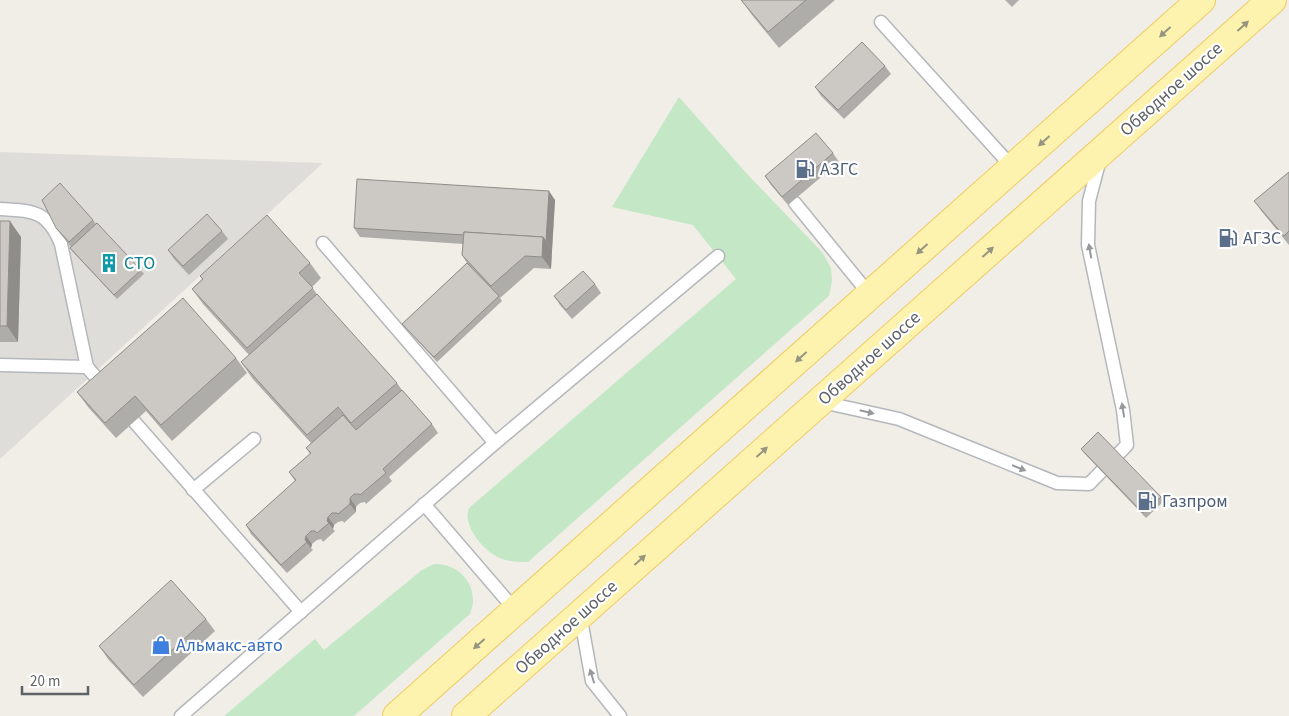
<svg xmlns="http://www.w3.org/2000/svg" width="1289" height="716" font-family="'Source Sans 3',sans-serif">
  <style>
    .industrial { fill: #dfddd9 }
    .green { fill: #c4e7c5 }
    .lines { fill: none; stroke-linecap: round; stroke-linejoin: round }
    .lane-casing { stroke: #b4b7bb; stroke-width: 15 }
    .primary-casing { stroke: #efcb61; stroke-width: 30 }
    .lane { stroke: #fff; stroke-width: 12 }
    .primary { stroke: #fdf3ae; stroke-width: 28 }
    .wall { fill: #afada9 }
    .shaded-wall { fill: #8f8d89 }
    .building { fill: #ccc9c4; stroke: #8f8d89 }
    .oneway { fill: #969580 }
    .oneway2 { fill: #96999c }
    .labels { text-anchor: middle; stroke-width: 4.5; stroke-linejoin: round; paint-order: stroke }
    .street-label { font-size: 18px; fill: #5e6267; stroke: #fff }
    .service-label { font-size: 18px; fill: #4e5e75; stroke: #fff; text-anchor: start }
    .culture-label { font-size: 18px; fill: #0d838f; stroke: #fff; text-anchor: start }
    .shop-label { font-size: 18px; fill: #366cbe; stroke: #fff; text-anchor: start }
  </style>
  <rect width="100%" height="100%" fill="#f0eee7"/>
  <polygon class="industrial" points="0,152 323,163 0,459"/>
  <g class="green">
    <path d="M679,97L748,175L822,252L831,268L832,281L829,296L528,562C518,562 510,562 500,558C486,552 471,535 468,520C467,516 468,512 469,508L736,279L693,225L612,207Z"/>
    <path d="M434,564C455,563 474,579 473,602C473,605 471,610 470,614L354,716H224L315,639L324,650L422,570Z"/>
  </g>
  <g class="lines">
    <g class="lane-casing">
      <g id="lane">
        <polyline points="881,22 1013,168"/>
        <polyline points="795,203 870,295"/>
        <path d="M0,209C33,211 47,210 61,244L87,367"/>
        <polyline points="323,243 495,443"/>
        <polyline points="0,365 87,367 105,388"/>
        <polyline points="822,402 899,419 1057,483 1089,484 1127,445 1123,410 1088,245 1089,201 1100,159"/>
        <polyline points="124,410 301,612"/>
        <polyline points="193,490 254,439"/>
        <polyline points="424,504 516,611"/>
        <polyline points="580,614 592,681 620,716"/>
        <polyline points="181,716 495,443 718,256"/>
      </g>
    </g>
    <g class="primary-casing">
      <g id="primary">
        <polyline points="397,716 1201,0"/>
        <polyline points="466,716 1272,0"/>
      </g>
    </g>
    <use href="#lane" class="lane"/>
    <use href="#primary" class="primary"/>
  </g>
  <g class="wall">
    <polygon points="741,0 835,0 779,48 752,15"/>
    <polygon points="1005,0 1019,0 1012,7"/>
    <polygon points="885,66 891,74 844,119 821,96 815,87"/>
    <polygon points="833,153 839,162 788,205 771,185 765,176"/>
    <polygon points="1289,172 1289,245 1263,213 1254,201"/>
    <polygon points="555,200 551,269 534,268 500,298 502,301 437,362 406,328 402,324 467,263 462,255 463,244 360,237 354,228"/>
    <polygon points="93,220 96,224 141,270 144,274 117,299 73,252 70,248 71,247 62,236 56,228"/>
    <polygon points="0,221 21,237 18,342 0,342"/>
    <polygon points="222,231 228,239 189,275 174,259 168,250"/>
    <polygon points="310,263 321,278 312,287 318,296 397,383 402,390 432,424 438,433 389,477 392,481 366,504 365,502 360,503 356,507 356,512 344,523 343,521 338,522 334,525 333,529 335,531 323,542 321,539 317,540 312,544 311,548 313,550 287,573 251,534 246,525 295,481 289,472 310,454 306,448 311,443 252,378 241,362 249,355 203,304 192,289 202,279 200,276"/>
    <polygon points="595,284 601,293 572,319 560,305 554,296"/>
    <polygon points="236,358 247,373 172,441 146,411 116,438 88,407 77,392"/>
    <polygon points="1081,449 1161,497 1164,501 1146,518 1084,453"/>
    <polygon points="206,619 215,631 143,697 108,659 99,646"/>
  </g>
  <g class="shaded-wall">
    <polygon points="549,191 555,200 552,249 546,241"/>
    <polygon points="10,221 21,237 18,342 7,326"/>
    <polygon points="543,237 552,249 551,269 542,257"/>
    <polygon points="350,498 356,507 356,512 350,504"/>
    <polygon points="328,517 334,525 333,529 327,521"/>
    <polygon points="306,536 312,544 311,548 305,540"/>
  </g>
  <g class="building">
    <polygon points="741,0 806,0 768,32"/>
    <polygon points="862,42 885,66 838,110 815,87"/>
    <polygon points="816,133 833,153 782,197 765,176"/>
    <polygon points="1289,172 1289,231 1284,236 1254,201"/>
    <polygon points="357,179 549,191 546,241 543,237 464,232 464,235 354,228"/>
    <polygon points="60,183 93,220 69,242 56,228 42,200"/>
    <polygon points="207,214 222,231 183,266 168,250"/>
    <polygon points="267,215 310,263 299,273 313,288 247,348 192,289 203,279 200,276"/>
    <polygon points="0,221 10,221 7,326 0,326"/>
    <polygon points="97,223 141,270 114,295 70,248"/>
    <polygon points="464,232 543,237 542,257 525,256 491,286 462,255"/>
    <polygon points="467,263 499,296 434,357 402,324"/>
    <polygon points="583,271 595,284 566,310 554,296"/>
    <polygon points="317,294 397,383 351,423 338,407 307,435 241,362"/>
    <polygon points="183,298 236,358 161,425 135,396 105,423 77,392"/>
    <polygon points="402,390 432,424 383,469 386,473 360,495 359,494 354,494 350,498 350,504 338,514 337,513 332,513 328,517 327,521 329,523 317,533 315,531 311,531 306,536 305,540 307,542 281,565 246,525 296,480 289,472 311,453 306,448 343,415 356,430"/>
    <polygon points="1098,432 1161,497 1143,513 1081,449"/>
    <polygon points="171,580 206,619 134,685 99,646"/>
  </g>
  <defs><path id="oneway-solid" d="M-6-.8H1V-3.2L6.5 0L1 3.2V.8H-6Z" transform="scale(1.25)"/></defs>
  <g class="oneway">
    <use href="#oneway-solid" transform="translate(1243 26) rotate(-42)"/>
    <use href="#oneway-solid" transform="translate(1165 32) rotate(138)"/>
    <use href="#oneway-solid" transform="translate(1044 141) rotate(138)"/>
    <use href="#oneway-solid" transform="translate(922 249) rotate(138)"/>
    <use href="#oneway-solid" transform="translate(988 252) rotate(-42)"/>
    <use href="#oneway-solid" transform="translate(801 357) rotate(138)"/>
    <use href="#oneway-solid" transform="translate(762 452) rotate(-42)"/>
    <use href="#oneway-solid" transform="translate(640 560) rotate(-42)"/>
    <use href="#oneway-solid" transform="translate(479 644) rotate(139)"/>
  </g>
  <g class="oneway2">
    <use href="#oneway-solid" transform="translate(1090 251) rotate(-100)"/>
    <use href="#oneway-solid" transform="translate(1123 410) rotate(-99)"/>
    <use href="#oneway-solid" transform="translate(867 412) rotate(13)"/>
    <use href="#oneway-solid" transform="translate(1019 468) rotate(22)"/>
    <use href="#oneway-solid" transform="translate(592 676) rotate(-107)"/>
  </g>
  <defs>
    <g id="fuel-bare" transform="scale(1.5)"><path d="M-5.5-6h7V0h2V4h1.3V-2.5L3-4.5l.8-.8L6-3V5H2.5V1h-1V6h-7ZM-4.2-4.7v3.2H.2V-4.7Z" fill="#5c6f8a" stroke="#fff" stroke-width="2.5" paint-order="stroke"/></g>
    <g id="building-bare" transform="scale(1.5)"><path d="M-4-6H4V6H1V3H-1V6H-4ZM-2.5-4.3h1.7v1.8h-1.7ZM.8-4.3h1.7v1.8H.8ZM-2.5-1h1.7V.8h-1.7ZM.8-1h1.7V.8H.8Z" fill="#0f9aa8" stroke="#fff" stroke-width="2.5" paint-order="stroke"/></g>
    <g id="shop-bare" transform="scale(1.5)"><path d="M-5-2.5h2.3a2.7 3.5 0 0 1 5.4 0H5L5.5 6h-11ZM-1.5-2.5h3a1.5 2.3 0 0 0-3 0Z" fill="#3f7fe0" stroke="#fff" stroke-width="2.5" paint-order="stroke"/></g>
  </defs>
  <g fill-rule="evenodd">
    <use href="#fuel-bare" x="805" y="169"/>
    <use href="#fuel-bare" x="1228" y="238"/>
    <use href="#building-bare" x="109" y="263"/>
    <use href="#fuel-bare" x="1147" y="501"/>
    <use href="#shop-bare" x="161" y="645"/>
  </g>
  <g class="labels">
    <g class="street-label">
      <text transform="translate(1171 89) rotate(-42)" y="6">Обводное шоссе</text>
      <text transform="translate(869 358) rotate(-42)" y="6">Обводное шоссе</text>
      <text transform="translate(566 627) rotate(-42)" y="6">Обводное шоссе</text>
    </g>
    <g class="service-label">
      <text x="820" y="175">АЗГС</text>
      <text x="1243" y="244">АГЗС</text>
      <text x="1162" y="507">Газпром</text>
    </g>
    <g class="culture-label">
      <text x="124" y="269">СТО</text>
    </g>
    <g class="shop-label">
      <text x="176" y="651">Альмакс-авто</text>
    </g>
  </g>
  <path d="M22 686v8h66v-8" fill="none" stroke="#5e6267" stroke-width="2.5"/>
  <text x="30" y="686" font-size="15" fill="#5e6267" stroke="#ffffff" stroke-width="4" paint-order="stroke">20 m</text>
</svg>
